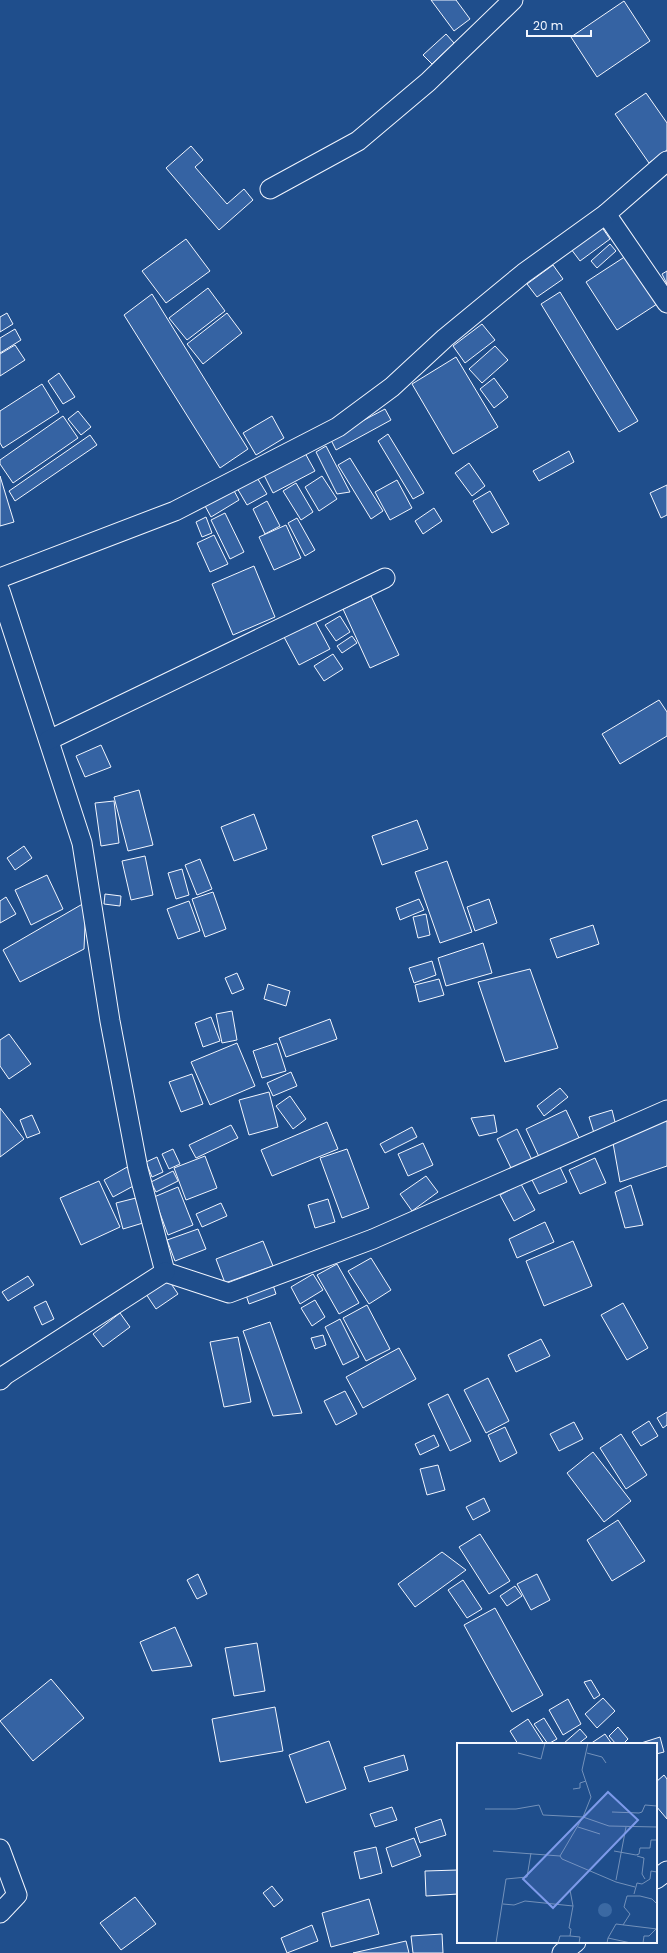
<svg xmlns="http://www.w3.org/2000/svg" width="667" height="1953" font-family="Poppins,sans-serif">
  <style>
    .building { fill: #3563a3; stroke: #f2f6ff }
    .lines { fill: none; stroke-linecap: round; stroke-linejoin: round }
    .street-casing { stroke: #f2f6ff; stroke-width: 21 }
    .street { stroke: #1f4e8c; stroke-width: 19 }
    .inset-road { fill: none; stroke: #7391ba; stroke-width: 1 }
    .view { fill: #7d9aea; fill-opacity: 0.15; stroke: #7d9aea; stroke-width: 2 }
    .inset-edge { fill: none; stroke: #f2f6ff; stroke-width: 2 }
  </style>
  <rect width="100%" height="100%" fill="#1f4e8c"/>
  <g class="building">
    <polygon points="431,0 456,0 470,19 454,31"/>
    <polygon points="624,1 650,41 597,77 571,37"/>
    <polygon points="446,34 454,43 432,64 423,55"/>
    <polygon points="646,93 667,123 667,150 649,163 615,114"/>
    <polygon points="191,146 203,160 195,167 227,204 244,189 253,200 219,230 166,168"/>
    <polygon points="601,226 610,239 580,261 571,249"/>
    <polygon points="186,239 210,271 166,303 142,271"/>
    <polygon points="610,244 616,251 597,268 591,261"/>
    <polygon points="626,256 657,304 617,330 586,282"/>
    <polygon points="553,265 563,279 537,297 527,284"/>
    <polygon points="667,271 667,284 662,274"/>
    <polygon points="208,288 225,311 187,340 169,318"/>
    <polygon points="560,292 638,421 619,432 541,304"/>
    <polygon points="152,294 248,449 220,468 124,315"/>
    <polygon points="7,313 13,324 0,332 0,317"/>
    <polygon points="227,313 242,333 203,364 187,344"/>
    <polygon points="482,324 495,340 465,363 453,346"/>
    <polygon points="15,329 21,340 0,353 0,338"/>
    <polygon points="15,345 25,360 0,376 0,354"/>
    <polygon points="495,346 508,360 482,383 469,369"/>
    <polygon points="456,357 498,427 453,454 412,384"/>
    <polygon points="59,373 75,397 63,404 48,381"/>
    <polygon points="494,378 508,397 494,408 480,389"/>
    <polygon points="42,384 59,412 3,448 0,443 0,411"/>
    <polygon points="385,409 391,420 336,450 330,438"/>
    <polygon points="78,411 91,427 81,435 68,419"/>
    <polygon points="63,416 78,438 13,483 0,464 0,460"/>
    <polygon points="272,416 284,438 256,455 243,433"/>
    <polygon points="388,434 424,493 413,499 378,441"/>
    <polygon points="90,435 97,445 15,501 9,491"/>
    <polygon points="326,446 350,492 337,494 316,452"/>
    <polygon points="569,451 574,462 539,481 533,471"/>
    <polygon points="305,453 315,471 273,493 264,475"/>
    <polygon points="350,458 383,511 371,519 338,465"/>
    <polygon points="469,463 485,486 472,496 455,473"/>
    <polygon points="0,476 14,522 0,526"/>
    <polygon points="256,476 267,494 247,505 237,488"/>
    <polygon points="322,476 337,499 319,511 305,487"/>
    <polygon points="397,480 412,508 390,520 375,492"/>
    <polygon points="296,483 313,512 301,520 283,491"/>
    <polygon points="667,485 667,515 661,518 650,493"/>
    <polygon points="232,487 239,500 211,517 204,504"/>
    <polygon points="490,491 509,524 492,533 473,501"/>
    <polygon points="267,501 280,526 265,534 253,509"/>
    <polygon points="434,508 442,521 423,534 415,521"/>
    <polygon points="225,513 244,552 230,559 211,520"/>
    <polygon points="206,517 212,533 202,537 196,522"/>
    <polygon points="297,518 315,550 305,556 288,523"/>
    <polygon points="286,525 301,558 274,570 259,537"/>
    <polygon points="214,535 228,564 210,572 197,543"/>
    <polygon points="254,566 275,617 233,635 212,584"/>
    <polygon points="371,596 399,655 370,668 343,609"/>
    <polygon points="340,616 350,632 336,641 325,625"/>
    <polygon points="315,621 330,649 299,665 284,637"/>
    <polygon points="352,636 357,643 342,653 337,646"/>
    <polygon points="333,654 343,669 324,681 314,666"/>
    <polygon points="659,700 667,712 667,736 620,764 602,734"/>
    <polygon points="101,745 111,767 85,777 76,756"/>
    <polygon points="139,790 153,845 128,851 114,797"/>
    <polygon points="114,801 119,843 101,846 95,803"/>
    <polygon points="254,814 267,849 234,861 221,827"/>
    <polygon points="417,820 428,849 382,865 372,836"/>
    <polygon points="24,846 32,858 15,870 7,858"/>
    <polygon points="145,856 153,895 131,900 122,861"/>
    <polygon points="200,859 212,889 197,895 185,865"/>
    <polygon points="447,861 472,932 440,943 415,872"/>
    <polygon points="182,869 189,895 176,899 168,873"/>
    <polygon points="47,875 63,909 31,925 15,890"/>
    <polygon points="213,892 226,929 205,937 192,899"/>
    <polygon points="105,894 121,896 120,906 104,904"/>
    <polygon points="6,897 16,914 0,923 0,901"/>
    <polygon points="419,899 424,910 400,920 396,908"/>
    <polygon points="489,899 497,923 475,931 467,907"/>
    <polygon points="189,901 200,931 178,939 167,909"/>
    <polygon points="86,902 84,949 20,982 3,950"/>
    <polygon points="426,914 430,935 418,938 413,917"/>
    <polygon points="593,925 599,944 557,958 550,939"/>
    <polygon points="483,943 492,973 446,986 438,958"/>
    <polygon points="432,961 436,975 414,983 409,968"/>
    <polygon points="530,969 558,1048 505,1062 478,982"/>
    <polygon points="237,973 244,989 232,994 225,978"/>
    <polygon points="439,979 444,995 419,1002 415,985"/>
    <polygon points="268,984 290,991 286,1006 264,999"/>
    <polygon points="232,1011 237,1040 222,1043 216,1014"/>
    <polygon points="211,1017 220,1041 203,1047 195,1023"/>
    <polygon points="330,1019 337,1039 286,1057 279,1038"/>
    <polygon points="9,1034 31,1064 9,1079 0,1066 0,1040"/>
    <polygon points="237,1043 255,1086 210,1105 191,1062"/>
    <polygon points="277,1043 286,1071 262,1078 253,1051"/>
    <polygon points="291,1072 297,1086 273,1096 267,1083"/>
    <polygon points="192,1074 203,1104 181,1112 169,1082"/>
    <polygon points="560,1088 568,1097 544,1116 537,1106"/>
    <polygon points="269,1092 278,1127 249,1135 239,1100"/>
    <polygon points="290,1096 306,1119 293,1129 276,1106"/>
    <polygon points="0,1108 24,1139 0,1157"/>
    <polygon points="566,1110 580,1140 540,1159 526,1129"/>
    <polygon points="612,1110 616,1126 594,1133 589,1117"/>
    <polygon points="32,1115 40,1133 27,1138 20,1120"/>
    <polygon points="494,1115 497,1132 479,1136 471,1118"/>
    <polygon points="667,1117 667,1166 620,1182 613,1143"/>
    <polygon points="327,1122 338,1149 272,1176 261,1150"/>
    <polygon points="231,1125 238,1138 196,1158 189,1145"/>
    <polygon points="412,1127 417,1137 385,1153 380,1144"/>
    <polygon points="517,1129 532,1160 512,1170 497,1139"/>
    <polygon points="423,1143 433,1165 408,1176 398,1154"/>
    <polygon points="173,1149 180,1164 169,1169 162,1154"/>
    <polygon points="347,1149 369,1208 342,1218 320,1158"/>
    <polygon points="205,1156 217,1188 186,1200 174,1168"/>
    <polygon points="157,1157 163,1172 152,1177 146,1162"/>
    <polygon points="595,1158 606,1183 580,1194 569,1170"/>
    <polygon points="129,1166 137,1184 113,1197 104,1180"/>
    <polygon points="560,1167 567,1182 539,1194 532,1180"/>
    <polygon points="173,1171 178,1181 156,1192 151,1182"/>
    <polygon points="426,1176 438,1192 412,1211 400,1194"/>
    <polygon points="99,1181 120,1227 81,1245 60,1198"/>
    <polygon points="521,1184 535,1210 514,1221 500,1195"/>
    <polygon points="631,1185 643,1225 625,1228 615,1192"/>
    <polygon points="178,1187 193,1225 168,1235 154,1197"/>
    <polygon points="136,1198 143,1223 123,1229 116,1203"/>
    <polygon points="328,1199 335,1222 315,1228 308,1205"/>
    <polygon points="221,1203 227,1216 202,1227 196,1214"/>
    <polygon points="545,1222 554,1242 517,1258 509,1239"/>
    <polygon points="198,1229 206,1249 175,1261 167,1240"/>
    <polygon points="263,1241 273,1266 225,1283 216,1259"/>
    <polygon points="573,1241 592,1286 544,1306 526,1261"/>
    <polygon points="371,1258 391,1290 369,1304 348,1271"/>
    <polygon points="337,1264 359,1303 339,1314 317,1275"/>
    <polygon points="313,1274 323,1290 300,1304 291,1287"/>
    <polygon points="28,1276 34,1285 8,1301 2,1292"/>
    <polygon points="166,1276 178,1294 156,1309 144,1291"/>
    <polygon points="272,1282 276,1294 249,1304 245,1292"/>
    <polygon points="315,1300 325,1317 312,1326 301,1308"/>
    <polygon points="46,1301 54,1319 42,1325 34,1307"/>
    <polygon points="623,1303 648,1348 627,1360 601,1315"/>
    <polygon points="367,1305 390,1349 366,1361 343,1318"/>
    <polygon points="120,1313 130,1327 103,1347 93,1334"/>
    <polygon points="340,1319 359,1357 343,1365 325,1327"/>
    <polygon points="270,1322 302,1413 273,1416 243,1331"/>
    <polygon points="323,1335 326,1345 315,1349 311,1338"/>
    <polygon points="238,1337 251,1402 224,1407 210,1342"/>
    <polygon points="541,1339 550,1356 516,1372 508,1355"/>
    <polygon points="399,1348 416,1379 363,1408 346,1377"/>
    <polygon points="488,1378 509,1421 486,1433 464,1390"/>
    <polygon points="345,1391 357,1414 336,1425 324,1401"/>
    <polygon points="448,1394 471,1441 450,1451 428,1404"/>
    <polygon points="667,1412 667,1425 663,1428 657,1418"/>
    <polygon points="649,1421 658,1436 641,1446 632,1432"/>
    <polygon points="574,1422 583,1439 559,1451 550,1434"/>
    <polygon points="505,1427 517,1453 500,1462 488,1435"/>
    <polygon points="621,1434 647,1475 626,1489 600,1448"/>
    <polygon points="434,1435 439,1446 420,1455 415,1444"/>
    <polygon points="593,1452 631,1501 604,1522 567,1473"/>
    <polygon points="438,1465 445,1490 427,1495 420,1469"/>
    <polygon points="484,1498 490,1511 473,1520 466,1507"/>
    <polygon points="618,1520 645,1561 612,1581 587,1540"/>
    <polygon points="480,1534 510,1581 489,1594 459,1547"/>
    <polygon points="442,1552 466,1570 415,1607 398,1584"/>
    <polygon points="198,1574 207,1594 197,1599 187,1580"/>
    <polygon points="537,1574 550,1600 531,1610 517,1584"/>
    <polygon points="463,1580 482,1609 467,1618 448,1590"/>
    <polygon points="515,1586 522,1596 507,1606 500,1596"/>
    <polygon points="495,1608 543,1695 512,1712 464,1625"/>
    <polygon points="175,1627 192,1666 152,1671 140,1642"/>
    <polygon points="257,1643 265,1691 234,1696 225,1648"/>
    <polygon points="51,1679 84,1718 33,1761 0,1721"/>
    <polygon points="591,1680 600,1695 594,1699 584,1682"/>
    <polygon points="603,1698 615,1711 597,1728 585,1714"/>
    <polygon points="568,1699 581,1724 563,1735 549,1710"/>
    <polygon points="275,1707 283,1751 220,1762 212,1719"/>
    <polygon points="544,1718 557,1739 548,1744 534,1724"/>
    <polygon points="528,1719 544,1744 518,1744 510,1731"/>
    <polygon points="618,1727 628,1739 623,1744 616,1744 609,1736"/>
    <polygon points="580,1729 587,1737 578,1744 563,1744"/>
    <polygon points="605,1734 612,1744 590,1744"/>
    <polygon points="660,1737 664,1752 656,1754 656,1744 638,1744"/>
    <polygon points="329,1741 346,1789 306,1803 289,1755"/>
    <polygon points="404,1755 408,1770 369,1782 364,1767"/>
    <polygon points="664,1775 667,1779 667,1819 656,1806 656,1782"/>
    <polygon points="392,1807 397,1820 375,1827 370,1814"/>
    <polygon points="441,1819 446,1835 420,1843 415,1828"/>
    <polygon points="414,1838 421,1856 392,1867 386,1848"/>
    <polygon points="376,1847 382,1873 360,1879 354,1852"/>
    <polygon points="458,1870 458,1894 426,1896 425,1871"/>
    <polygon points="272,1886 283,1900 274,1907 263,1893"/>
    <polygon points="135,1897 156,1924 121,1950 100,1923"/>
    <polygon points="369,1899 379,1934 331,1947 322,1913"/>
    <polygon points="312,1925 318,1941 287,1953 281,1938"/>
    <polygon points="442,1934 443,1953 413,1953 411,1936"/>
    <polygon points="406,1941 409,1953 353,1953"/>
  </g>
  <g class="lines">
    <g class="street-casing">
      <g id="street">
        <polyline points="270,189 358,141 428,82 513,0"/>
        <polyline points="606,214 667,303"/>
        <polyline points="0,578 175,511 338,427 392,387 445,338 524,273 606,214 667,161"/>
        <polyline points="0,591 82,843 110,1021 138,1169 165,1272"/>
        <polyline points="49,740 385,578"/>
        <polyline points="165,1272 229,1293 373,1239 667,1110"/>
        <polyline points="0,1380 5,1375 165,1272"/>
        <polyline points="0,1849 17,1895 0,1913"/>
        <polyline points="656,1879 667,1871"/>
        <polyline points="562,1953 576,1942"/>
      </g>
    </g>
    <use href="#street" class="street"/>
  </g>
  <g transform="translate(457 1743)">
    <rect width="200" height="200" fill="#1f4e8c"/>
    <path d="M141 167a7 7 0 1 1 14 0a7 7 0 1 1-14 0Z" fill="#3b69a3"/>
    <path class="inset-road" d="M131,0L125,27L134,54L126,74L152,83L200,84M61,10L84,16L88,0M130,10L145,14L149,20M116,46L123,45V40L129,38M28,66H59L82,62L86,72L126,74L103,113M155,69L182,70L185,69L188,62L200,63M121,84L143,91M36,108L103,113L105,116L159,139L178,144M157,108L179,112L182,111L183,105H193L194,97H200M180,113L187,115L185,131L188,136M159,137L169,84M177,151L180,140L185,141L193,136L194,128L200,129M46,161L57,162L68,158L116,163M166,182L173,171L167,164L170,153H183L195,156L200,161M113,193L123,194L122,200M151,195L159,181L200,186M39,200L49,136L70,134L74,110M101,200L103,193H113L114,186L112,185L116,163L113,147M150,200L151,195L174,200M186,200L187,193H192L199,186"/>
    <path class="view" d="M151,49L181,77L96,165L66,136Z"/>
    <rect width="200" height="200" class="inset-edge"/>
  </g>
  <path d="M527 30v6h64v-6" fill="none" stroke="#f2f6ff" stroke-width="2"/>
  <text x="533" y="30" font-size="12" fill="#f2f6ff" stroke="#1f4e8c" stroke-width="3" paint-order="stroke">20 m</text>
</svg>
